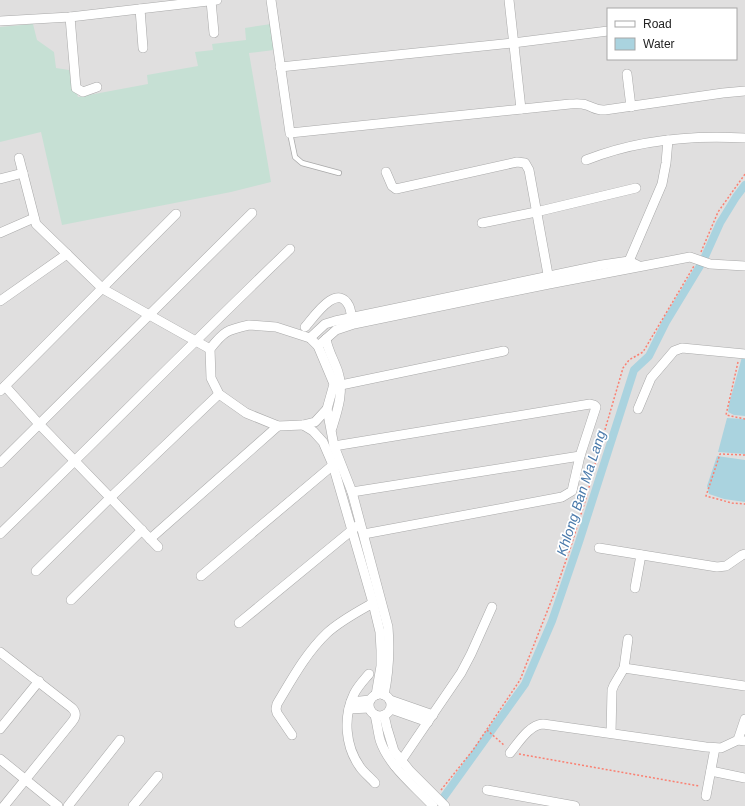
<svg xmlns="http://www.w3.org/2000/svg" width="745" height="806" font-family="Arial,sans-serif">
  <style>
    .residential { fill: #e0dfdf; fill-rule: evenodd }
    .wetland { fill: #c6e0d4 }
    .water { fill: #aad3df }
    .lines { fill: none; stroke-linecap: round; stroke-linejoin: round }
    .canal { stroke: #aad3df; stroke-width: 8 }
    .service-casing { stroke: #a9a9a9; stroke-width: 6 }
    .minor-casing { stroke: #a9a9a9; stroke-width: 10 }
    .path { stroke: #fa8072; stroke-width: 1.5; stroke-dasharray: 2 2; stroke-linecap: butt }
    .service { stroke: #fff; stroke-width: 4.5 }
    .minor { stroke: #fff; stroke-width: 9 }
    .labels { text-anchor: middle; stroke-width: 3.5; stroke-linejoin: round; paint-order: stroke }
    .water-label { font-size: 14px; font-style: italic; fill: #4a7aab; stroke: #fff }
  </style>
  <rect width="100%" height="100%" fill="#f2efe9"/>
  <path class="residential" d="M0,0H745V806H0ZM608,9H736V59H608Z"/>
  <polygon class="wetland" points="33,24 37,40 54,52 56,68 69,70 78,97 148,84 147,75 198,66 195,52 213,50 212,44 246,40 245,28 271,24 274,50 249,53 271,182 231,192 62,225 41,132 0,142 0,27"/>
  <g class="water">
    <polygon points="742,357 745,357 745,416 734,415 728,412 729,404"/>
    <polygon points="727,418 745,419 745,454 718,452"/>
    <polygon points="717,456 745,460 745,502 724,499 709,494 707,486"/>
  </g>
  <g class="lines">
    <polyline class="canal" points="438,805 525,684 552,621 579,542 634,370 649,356 666,322 703,261 720,223 736,197 745,185"/>
    <g class="service-casing">
      <polyline id="service" points="290,133 295,157 302,163 339,173"/>
    </g>
    <g class="minor-casing">
      <g id="minor">
        <path d="M271,0L290,133L570,104C575,104 581,103 586,105C593,107 597,111 605,110L723,93L745,91"/>
        <polyline points="509,0 521,109"/>
        <polyline points="211,1 214,33"/>
        <polyline points="140,9 143,48"/>
        <polyline points="70,17 76,88 83,92 97,87"/>
        <polyline points="0,21 70,17 217,0"/>
        <polyline points="280,67 513,43 608,31"/>
        <polyline points="627,74 631,107"/>
        <polyline points="19,158 36,224 103,289 210,349"/>
        <path d="M586,160C636,140 692,135 745,138"/>
        <polyline points="386,172 392,186 396,189 517,162 525,163 529,170 549,280"/>
        <polyline points="0,179 23,173"/>
        <polyline points="482,223 536,212 636,188"/>
        <polyline points="0,233 34,218"/>
        <polyline points="629,267 629,261 662,184 666,163 668,140"/>
        <polyline points="0,301 67,254"/>
        <path d="M249,325L276,327L310,338L318,346L334,384L327,409L315,422L303,425L278,426L246,413L219,394L211,378L210,349C224,331 227,330 249,325Z"/>
        <path d="M305,327C314,317 337,282 349,306C351,310 351,316 353,321"/>
        <polyline points="310,338 325,324 335,321 602,265 629,261 639,266"/>
        <path d="M326,339C328,351 334,360 338,372C344,391 338,409 332,428"/>
        <polyline points="318,346 336,330 354,324 549,284 690,257 710,264 745,266"/>
        <polyline points="334,384 341,385 504,351"/>
        <polyline points="5,386 39,424 158,547"/>
        <polyline points="0,391 176,214"/>
        <path d="M327,409L334,446L352,492L388,627C390,652 389,671 384,695"/>
        <polyline points="638,409 651,378 674,351 682,348 745,354"/>
        <polyline points="303,425 313,431 323,442 333,465 373,603 380,632 381,650 381,666 376,695"/>
        <polyline points="334,446 590,404 594,405 596,407 580,456 572,491 562,497 364,534"/>
        <polyline points="0,463 252,213"/>
        <polyline points="352,492 580,456"/>
        <path d="M0,534C97,440 192,343 290,249"/>
        <polyline points="150,539 278,426"/>
        <polyline points="599,548 717,567 726,566 742,555 745,554"/>
        <polyline points="36,571 111,497 219,394"/>
        <polyline points="201,576 333,465"/>
        <polyline points="635,588 641,555"/>
        <polyline points="71,600 142,530"/>
        <polyline points="239,623 357,526"/>
        <path d="M0,652L72,708C77,713 76,717 72,722L4,806"/>
        <polyline points="624,668 745,686"/>
        <path d="M369,674C364,680 358,686 354,694C343,717 345,746 360,767C364,773 371,778 375,783"/>
        <circle cx="380" cy="705" r="11"/>
        <polyline points="390,700 433,715"/>
        <polyline points="351,702 370,700"/>
        <polyline points="349,709 369,708"/>
        <polyline points="391,709 428,722"/>
        <path d="M375,715C377,723 378,732 380,740C389,767 415,786 433,806"/>
        <polyline points="384,715 387,728 394,751 410,771 445,806"/>
        <polyline points="0,729 39,681"/>
        <polyline points="611,733 612,690 614,685 624,668 628,639"/>
        <path d="M292,735L277,713L276,709L277,704C292,679 306,653 327,633C340,621 357,612 373,603"/>
        <polyline points="738,740 745,719"/>
        <path d="M510,753C519,742 529,725 543,724L706,747L721,748L738,740L745,741"/>
        <polyline points="0,759 58,806"/>
        <polyline points="395,766 401,761 461,673 471,654 492,607"/>
        <polyline points="711,771 745,778"/>
        <polyline points="487,790 575,806"/>
        <polyline points="706,796 715,748"/>
        <polyline points="68,806 120,740"/>
        <polyline points="133,806 158,776"/>
      </g>
    </g>
    <g class="path">
      <polyline points="701,252 718,212 745,174"/>
      <polyline points="738,362 726,415 745,419"/>
      <polyline points="745,455 720,454 706,496 732,503 745,504"/>
      <polyline points="487,730 505,746"/>
      <polyline points="519,754 699,786"/>
      <polyline points="441,790 473,750 520,680 556,589 571,546 587,495 597,457 623,368 629,360 643,352 694,266"/>
    </g>
    <use href="#service" class="service"/>
    <use href="#minor" class="minor"/>
  </g>
  <g class="labels">
    <g class="water-label">
      <text transform="translate(581 493) rotate(-72)" y="5">Khlong Ban Ma Lang</text>
    </g>
  </g>
  <rect x="607" y="8" width="130" height="52" fill="#ffffff" stroke="#a7a7a7"/>
  <rect x="615" y="21" width="20" height="6" fill="#ffffff" stroke="#a7a7a7"/>
  <text x="643" y="28" font-size="12" fill="#222222">Road</text>
  <rect x="615" y="38" width="20" height="12" fill="#aad3df" stroke="#a7a7a7"/>
  <text x="643" y="48" font-size="12" fill="#222222">Water</text>
</svg>
